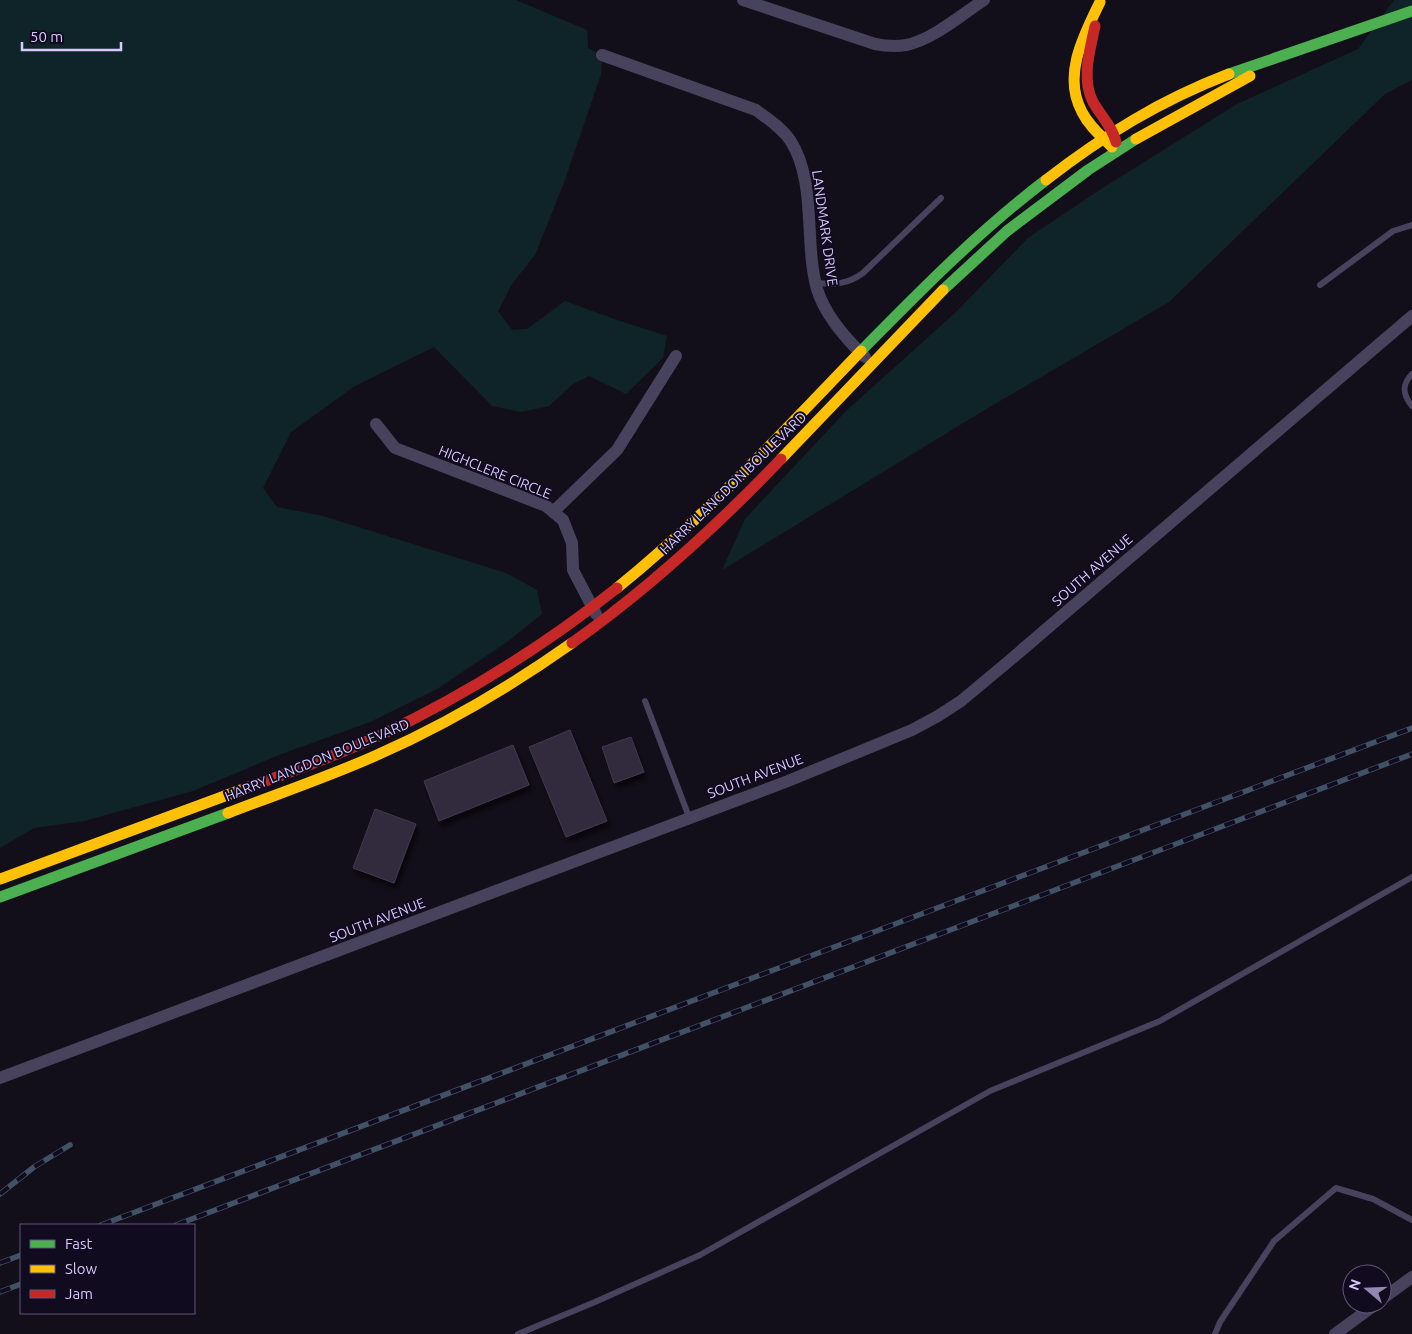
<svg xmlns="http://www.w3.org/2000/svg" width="1412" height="1334" font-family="Ubuntu,sans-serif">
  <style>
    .green { fill: #0f2428 }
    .building { fill: #312c3e; stroke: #403950; filter: url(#shadow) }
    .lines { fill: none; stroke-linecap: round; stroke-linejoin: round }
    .lane { stroke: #48435c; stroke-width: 6 }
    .street { stroke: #48435c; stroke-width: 12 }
    .fast { stroke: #4caf50; stroke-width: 11 }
    .slow { stroke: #ffc107; stroke-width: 11 }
    .jam { stroke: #c62828; stroke-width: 11 }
    .rail-casing { stroke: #415166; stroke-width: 5.5 }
    .rail { stroke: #110b1f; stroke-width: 4; stroke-dasharray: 11; stroke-linecap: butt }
    .labels { text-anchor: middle; stroke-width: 4; stroke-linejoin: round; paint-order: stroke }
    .street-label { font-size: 14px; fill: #d6c9ff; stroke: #110b1f }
  </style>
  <defs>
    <filter id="shadow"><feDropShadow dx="3" dy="5.5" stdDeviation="2.5" flood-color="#0009"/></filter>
  </defs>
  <rect width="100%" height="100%" fill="#130f1a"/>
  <g class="green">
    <polygon points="0,0 516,0 587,30 588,48 602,55 601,74 565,180 535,255 512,284 498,311 512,330 527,329 565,301 617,320 667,336 663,358 626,394 589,376 573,384 549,406 521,412 492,406 434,347 355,386 291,432 263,488 277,507 323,516 506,573 537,590 542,614 507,642 437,689 370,722 279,755 193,791 84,821 34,828 0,848"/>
    <polygon points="1394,0 1412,0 1412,80 1385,94 1169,302 983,411 722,570 745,519 846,411 955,313 1028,238 1101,189 1237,104 1358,49"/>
  </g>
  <g class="building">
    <polygon points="570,730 607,821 566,837 529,747"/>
    <polygon points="631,737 644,772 614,783 602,747"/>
    <polygon points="513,745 529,785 439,821 424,781"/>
    <polygon points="375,809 416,824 394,883 353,868"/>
  </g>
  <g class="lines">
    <g class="lane">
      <path d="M816,283C835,285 848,284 863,273L941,198"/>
      <polyline points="1320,285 1393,231 1412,225"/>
      <path d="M1412,374C1401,385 1403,395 1412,406"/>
      <polyline points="645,701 689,817"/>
      <polyline points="518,1334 595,1302 700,1255 990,1091 1160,1021 1412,877"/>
      <polyline points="1215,1334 1220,1322 1274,1241 1336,1188 1373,1199 1412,1220"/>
    </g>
    <g class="street">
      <path d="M743,0L875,44C885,46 895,47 906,45C932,40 961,15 984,0"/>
      <path d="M602,55L756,110C768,119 781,127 790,140C817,181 804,244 817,289C825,315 846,339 865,357"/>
      <polyline points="376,424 395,448 546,506 563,520 572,543 573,570 596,614"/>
      <polyline points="553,512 617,450 676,356"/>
      <polyline points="0,1078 788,781 912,730 938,716 961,701 1009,661 1412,316"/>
      <polyline points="1382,1299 1412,1277"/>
      <polyline points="1335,1334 1376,1304"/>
    </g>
    <g class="fast">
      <polyline points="1229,74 1412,11"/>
      <polyline points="943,290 1007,231 1088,170 1136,139"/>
      <path d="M861,351C920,291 979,231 1046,180"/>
      <polyline points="0,897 228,813"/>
    </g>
    <g class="slow">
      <path d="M1100,2C1084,35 1062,75 1082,112C1089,126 1101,136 1112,147"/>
      <polyline points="1136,139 1250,76"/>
      <path d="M1046,180C1104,135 1161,100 1229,74"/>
      <polyline points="781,459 943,290"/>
      <path d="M617,588C705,517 782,433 861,351"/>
      <path d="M228,813C277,794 328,777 377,755C445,725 511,686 572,643"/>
      <polyline points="0,879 249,787"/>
    </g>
    <g class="jam">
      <path d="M1095,26C1090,50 1081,79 1093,102C1101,116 1112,126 1116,142"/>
      <path d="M572,643C648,589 717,526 781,459"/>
      <path d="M249,787C294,771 338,755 381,735C465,695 544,646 617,588"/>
    </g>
    <g class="rail-casing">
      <g id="rail">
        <polyline points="0,1194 34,1167 70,1145"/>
        <polyline points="101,1225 1412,728"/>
        <polyline points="176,1225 1412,754"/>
        <polyline points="0,1263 21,1255"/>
        <polyline points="0,1292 21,1284"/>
      </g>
    </g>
    <use href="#rail" class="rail"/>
  </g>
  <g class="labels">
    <g class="street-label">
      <text transform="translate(825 228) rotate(82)" y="5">LANDMARK DRIVE</text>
      <text transform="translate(495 472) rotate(22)" y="5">HIGHCLERE CIRCLE</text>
      <text transform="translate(733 483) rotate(-44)" y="5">HARRY LANGDON BOULEVARD</text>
      <text transform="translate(1092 570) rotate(-41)" y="5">SOUTH AVENUE</text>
      <text transform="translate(317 760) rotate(-22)" y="5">HARRY LANGDON BOULEVARD</text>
      <text transform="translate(755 776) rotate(-21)" y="5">SOUTH AVENUE</text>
      <text transform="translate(377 920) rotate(-21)" y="5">SOUTH AVENUE</text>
    </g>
  </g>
  <rect x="20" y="1224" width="175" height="90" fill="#110b1f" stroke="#605779"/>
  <rect x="30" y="1240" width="25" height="8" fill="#4caf50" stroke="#605779"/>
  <text x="65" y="1249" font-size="15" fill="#d6c9ff">Fast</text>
  <rect x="30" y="1265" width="25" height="8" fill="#ffc107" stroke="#605779"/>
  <text x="65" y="1274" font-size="15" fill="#d6c9ff">Slow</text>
  <rect x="30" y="1290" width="25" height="8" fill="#c62828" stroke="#605779"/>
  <text x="65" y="1299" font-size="15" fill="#d6c9ff">Jam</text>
  <g transform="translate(1367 1289) rotate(289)"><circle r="24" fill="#110b1f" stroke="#605779"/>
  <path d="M0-4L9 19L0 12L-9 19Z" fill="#9288af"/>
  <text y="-8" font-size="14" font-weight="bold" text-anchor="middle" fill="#d6c9ff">N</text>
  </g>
  <path d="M22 42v8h99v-8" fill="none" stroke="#d6c9ff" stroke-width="2.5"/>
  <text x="30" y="42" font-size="15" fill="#d6c9ff" stroke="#110b1f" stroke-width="4" paint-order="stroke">50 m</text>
</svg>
